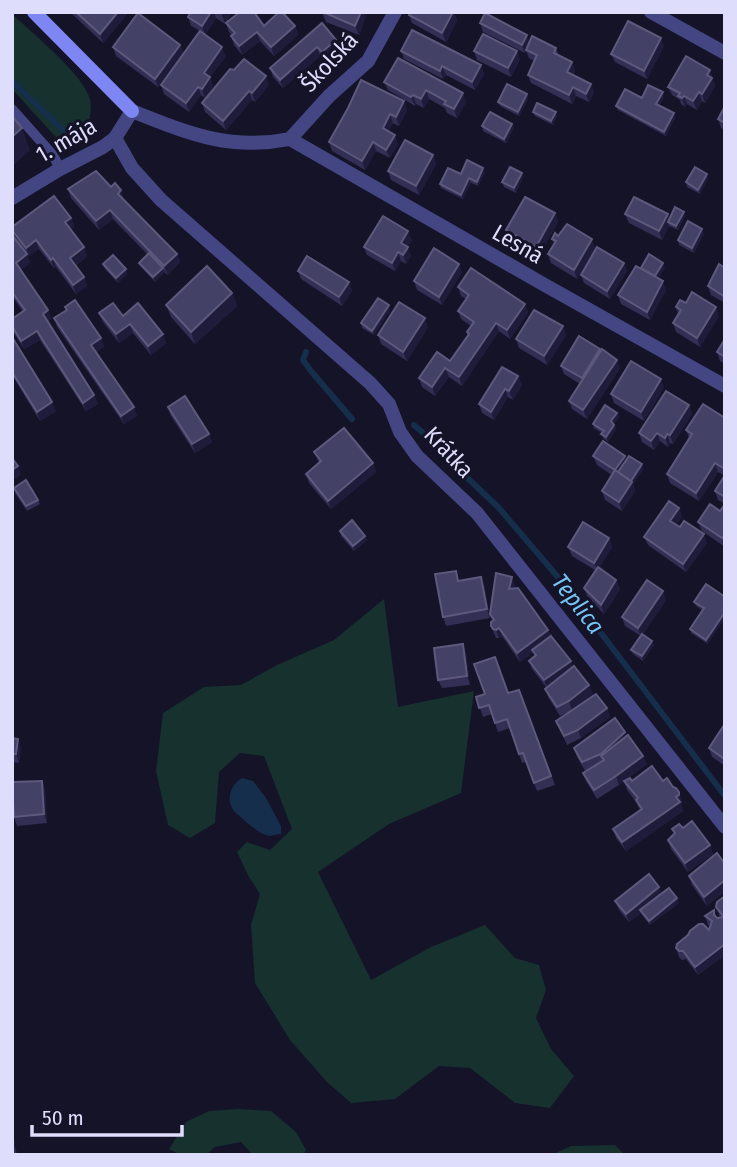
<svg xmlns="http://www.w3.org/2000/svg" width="737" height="1167" font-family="'Fira Sans Condensed',sans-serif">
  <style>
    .green { fill: #16312e }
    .water { fill: #142e4b }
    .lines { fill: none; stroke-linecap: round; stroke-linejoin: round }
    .stream { stroke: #142e4b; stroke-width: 6 }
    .lane { stroke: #434682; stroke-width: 10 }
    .street { stroke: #434682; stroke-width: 14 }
    .secondary { stroke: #7d86f2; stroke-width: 14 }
    .wall { fill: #322e54 }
    .shaded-wall { fill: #1e1b3b }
    .building { fill: #444166; stroke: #5c597d; stroke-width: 2 }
    .labels { text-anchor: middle; stroke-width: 6; stroke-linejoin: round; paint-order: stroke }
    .street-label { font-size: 23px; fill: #deddfc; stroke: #141328 }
    .water-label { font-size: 24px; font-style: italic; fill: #75c4f2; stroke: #141328 }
  </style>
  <rect width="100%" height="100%" fill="#141328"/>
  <g class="green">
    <path d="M12,14C32,33 83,74 90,99C92,108 90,117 88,126L63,145L12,89Z"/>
    <polygon points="384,599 398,707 474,691 461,793 389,824 318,872 371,980 431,947 485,925 515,958 539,965 546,990 536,1018 551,1049 574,1076 550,1108 515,1103 470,1068 439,1066 395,1099 351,1103 327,1082 290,1040 255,983 251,925 260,894 249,877 237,852 247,842 270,850 292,829 264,756 240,753 219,772 215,823 190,838 168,825 156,771 163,713 204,687 241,685 277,665 334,640"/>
    <polygon points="238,1109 271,1111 296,1132 306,1150 303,1155 253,1155 241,1142 215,1147 206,1155 181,1155 169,1149 186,1122 209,1111"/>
    <polygon points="615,1145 625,1155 551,1155 571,1146"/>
  </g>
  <path class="water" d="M242,778L253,781L266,798L281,826V834C279,834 271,836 270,836C261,835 253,827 246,822C243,818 237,815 234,811C225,800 231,784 242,778Z"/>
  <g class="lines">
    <g class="stream">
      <polyline points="12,81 69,136"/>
      <polyline points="306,352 303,360 311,371 352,419"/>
      <polyline points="414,425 429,438 458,469 499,508 563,583 725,796"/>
    </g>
    <polyline class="lane" points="12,109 53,155 60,169"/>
    <g class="street">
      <polyline points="651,12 725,53"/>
      <polyline points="115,138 132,168 161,200 370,383 389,404 400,432 417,456 477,513 725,827"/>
      <polyline points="290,139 543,284 725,386"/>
      <polyline points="290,139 329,96 368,61 395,12"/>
      <path d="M12,198L60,169L103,147L115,138L132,111C188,133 229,151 290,139"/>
    </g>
    <polyline class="secondary" points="34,12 132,111"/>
  </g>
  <g class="wall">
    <polygon points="70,12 128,12 128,13 103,43"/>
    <polygon points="191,12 232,12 225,24 216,18 205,35 226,56 210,77 213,86 205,98 201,95 189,112 164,94 161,85 200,31 191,26 188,17"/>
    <polygon points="454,12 457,21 446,42 412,23 409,15"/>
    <polygon points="322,13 367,13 359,35 326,22"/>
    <polygon points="226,23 264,26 295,26 298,35 274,56 260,41 242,55 234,45 231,36 232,35 229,32"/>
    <polygon points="480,23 529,42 556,48 559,56 572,62 575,71 573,75 591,84 594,92 589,102 576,96 572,104 531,83 528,75 534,61 529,58 526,51 525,53 483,32"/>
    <polygon points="336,40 339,48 325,61 320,56 283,88 273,77 270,68"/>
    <polygon points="180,45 184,53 158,87 116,56 113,47"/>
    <polygon points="664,46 647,79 615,62 611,54"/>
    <polygon points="401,51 481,65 484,74 475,90 446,75 443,79 404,59"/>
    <polygon points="474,51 517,51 520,59 511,77 477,60"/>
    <polygon points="398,58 466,102 457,118 447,113 445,108 429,99 424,108 416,104 415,106 388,90 384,82"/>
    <polygon points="710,70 715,86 705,103 702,101 697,110 687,104 685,107 681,104 680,100 672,95 668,87"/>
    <polygon points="269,85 255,102 252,100 226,130 205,112 202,103"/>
    <polygon points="664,97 659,106 674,113 675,118 666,136 618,110 616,106 642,98"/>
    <polygon points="528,99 519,116 500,106 498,102"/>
    <polygon points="404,101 407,110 399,126 393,123 389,131 398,144 390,158 376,151 365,170 332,151 329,142"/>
    <polygon points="725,106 725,130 721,128 718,119"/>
    <polygon points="533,112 557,116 553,125 535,116"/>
    <polygon points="512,124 514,128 506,143 483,131 482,126"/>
    <polygon points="433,155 436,164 419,195 391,180 388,171"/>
    <polygon points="485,172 478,186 471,183 463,199 441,188 440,184 461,174"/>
    <polygon points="523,177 516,193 504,187 502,182"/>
    <polygon points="708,178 700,194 687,187 686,182"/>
    <polygon points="111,187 124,199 124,200 177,254 180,262 168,275 164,272 155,282 141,267 139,263 148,255 113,219 99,230 71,198 68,189"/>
    <polygon points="555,213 558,222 539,255 510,238 506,230"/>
    <polygon points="625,214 668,214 669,219 685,216 678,230 669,226 662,240 629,223"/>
    <polygon points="71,218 74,227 71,229 84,247 87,256 75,266 84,277 87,286 76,294 56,267 54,268 39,249 29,256 14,237 12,231 12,227"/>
    <polygon points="704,234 694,253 679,245 678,240"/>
    <polygon points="12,235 27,254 30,263 21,270 48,310 51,319 48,321 94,395 98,404 86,411 40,340 24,349 12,330 12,319 23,312 12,296"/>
    <polygon points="558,236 595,248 577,279 551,263 548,254 554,244 552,239"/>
    <polygon points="412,240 407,247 411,256 406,264 401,261 395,271 367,255 364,247"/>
    <polygon points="624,263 627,271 610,299 584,283 581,275"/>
    <polygon points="103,264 126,269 127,274 118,283 105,269"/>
    <polygon points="665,267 658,278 666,290 650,320 621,304 618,295 641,269"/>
    <polygon points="725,268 725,303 711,295 708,286"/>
    <polygon points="298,271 349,282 352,291 342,306 301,279"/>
    <polygon points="462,272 442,305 417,290 414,281"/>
    <polygon points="458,287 525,304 528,313 510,339 499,331 462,386 449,377 435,396 422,387 419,378 450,361 468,335 467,332 471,326 461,319 458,311 466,299 461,296"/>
    <polygon points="232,293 237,306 195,344 171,317 166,305"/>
    <polygon points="686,303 719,316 700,347 676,332 673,323 678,314 676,307"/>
    <polygon points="65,307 101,338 104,347 96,352 137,416 124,424 57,327 54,318 66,310"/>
    <polygon points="390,310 374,335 362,328 361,323"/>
    <polygon points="99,313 123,316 166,343 151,355 133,333 119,343 103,322"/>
    <polygon points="428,327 407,361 381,344 378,335"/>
    <polygon points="566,335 547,365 519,348 516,339"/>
    <polygon points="12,337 56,411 40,421 12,375"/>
    <polygon points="725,339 725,364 720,361 717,352"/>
    <polygon points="601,351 620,368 587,419 572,409 569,401 580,384 564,374 561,366"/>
    <polygon points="518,376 522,385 513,400 508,397 494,420 482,413 479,404"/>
    <polygon points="664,387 644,421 614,403 611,394"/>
    <polygon points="689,405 692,414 673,444 670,443 668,447 660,441 654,450 642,442 639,433"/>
    <polygon points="168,407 209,434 212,442 195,453 171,416"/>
    <polygon points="617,413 619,417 614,424 616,429 608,442 603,438 602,433 594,428 593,424"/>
    <polygon points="725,418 725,504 718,500 715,491 725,476 718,472 699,501 670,483 667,474 689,438 686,430"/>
    <polygon points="314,452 373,463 376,472 331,509 309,483 306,474 319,463"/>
    <polygon points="593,456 625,456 627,460 643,469 633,484 635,491 622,511 605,500 602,491 612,475 597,465"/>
    <polygon points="14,488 38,500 40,504 27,511 15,493"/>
    <polygon points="725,504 725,547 702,531 698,522 720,511"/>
    <polygon points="679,508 682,517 676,525 707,543 686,572 648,545 644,537"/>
    <polygon points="340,531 365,536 367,540 354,551 341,536"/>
    <polygon points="609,538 612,547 599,568 616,580 620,589 604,614 587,596 584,588 595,570 572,556 568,547"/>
    <polygon points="459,580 484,585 490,618 446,626 443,617"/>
    <polygon points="706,584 708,644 691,633 690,629 702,610 696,606 694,602"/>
    <polygon points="515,586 515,588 571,661 573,667 593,694 572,710 560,716 548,697 545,689 546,687 532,669 529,661 535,657 533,652 520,662 502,636 499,638 496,638 491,626 493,621 490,614"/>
    <polygon points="666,600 643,634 654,645 643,661 633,654 631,650 641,636 625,626 622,617"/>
    <polygon points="466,653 470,685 442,688 438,680"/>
    <polygon points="519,690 555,785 537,791 526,762 522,763 510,728 498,732 492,714 483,717 476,697 508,693"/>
    <polygon points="607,708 610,717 581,738 567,745 556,721"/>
    <polygon points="725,726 725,766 712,757 709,748"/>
    <polygon points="625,732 627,736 647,764 619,785 597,799 586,781 583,773 591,768 585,771 577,757 574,748"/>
    <polygon points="12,738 21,748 19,763 12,762"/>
    <polygon points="42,781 45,789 47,823 17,826 14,817"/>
    <polygon points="624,781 663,781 682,801 681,805 683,811 626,851 616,838 613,829 640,810 636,802 627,790"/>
    <polygon points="683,828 710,845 713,854 688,872 671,849 668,840 674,834 672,829"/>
    <polygon points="717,853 707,906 692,885 689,876"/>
    <polygon points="662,893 679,903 650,925 641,913 629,922 619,910 615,901"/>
    <polygon points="725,896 725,955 698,975 686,959 682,960 679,957 676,948 709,930 710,927 708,925 705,916 714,910 717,918 720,917 716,907"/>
    <polygon points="12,1129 17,1155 12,1155"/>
  </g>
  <g class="shaded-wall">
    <polygon points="118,12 128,12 128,13 103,43 100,34"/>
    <polygon points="211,12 214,12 216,18 205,35 202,26"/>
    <polygon points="223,12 232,12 225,24 222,15"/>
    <polygon points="361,12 367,13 359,35 355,26"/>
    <polygon points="454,12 457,21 446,42 442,33"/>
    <polygon points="295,26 298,35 274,56 271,47"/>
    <polygon points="257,32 260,41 242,55 239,46"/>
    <polygon points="527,35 530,43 525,53 522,45"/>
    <polygon points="661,38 664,46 647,79 644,71"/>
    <polygon points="336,40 339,48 325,61 322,52"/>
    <polygon points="180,45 184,53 158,87 155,79"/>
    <polygon points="222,47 226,56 207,81 204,73"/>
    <polygon points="317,47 320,56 283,88 280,80"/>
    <polygon points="517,51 520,59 511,77 508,68"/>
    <polygon points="572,62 575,71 570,81 567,72"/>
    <polygon points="481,65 484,74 475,90 472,82"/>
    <polygon points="442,66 446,75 443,79 440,71"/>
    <polygon points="710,70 715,86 705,103 702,94 707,75"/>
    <polygon points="266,76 269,85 255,102 252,93"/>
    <polygon points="210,77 213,86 205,98 202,89"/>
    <polygon points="591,84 594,92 589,102 586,94"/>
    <polygon points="198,87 201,95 189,112 186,103"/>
    <polygon points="573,87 576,96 572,104 569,95"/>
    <polygon points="426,90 429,99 424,108 421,99"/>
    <polygon points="249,91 252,100 226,130 223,121"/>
    <polygon points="663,92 664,97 658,109 656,104"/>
    <polygon points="699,92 702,101 697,110 693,101"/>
    <polygon points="463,93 466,102 457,118 454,109"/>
    <polygon points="527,94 528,99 519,116 518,112"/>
    <polygon points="413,95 416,104 415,106 411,97"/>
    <polygon points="684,96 687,104 685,107 682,98"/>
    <polygon points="404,101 407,110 399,126 396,117"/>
    <polygon points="556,112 557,116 553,125 551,121"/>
    <polygon points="674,113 675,118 666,136 664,132"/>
    <polygon points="390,114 393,123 386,137 383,128"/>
    <polygon points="512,124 514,128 506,143 504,139"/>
    <polygon points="22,128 30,150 12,167 12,137"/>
    <polygon points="395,135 398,144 390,158 386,150"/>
    <polygon points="373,142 376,151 365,170 362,161"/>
    <polygon points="433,155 436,164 419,195 416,186"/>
    <polygon points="483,168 485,172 478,186 477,182"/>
    <polygon points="522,173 523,177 516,193 514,188"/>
    <polygon points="707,174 708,178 700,194 698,190"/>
    <polygon points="469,178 471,183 463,199 461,195"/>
    <polygon points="121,190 124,199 121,203 118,194"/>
    <polygon points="110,210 113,219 99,230 96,221"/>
    <polygon points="684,212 685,216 678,230 676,226"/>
    <polygon points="555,213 558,222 539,255 536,247"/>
    <polygon points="668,214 671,223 668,222 669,226 662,240 659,231"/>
    <polygon points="71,218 74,227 69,231 65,222"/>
    <polygon points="702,229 704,234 694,253 692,248"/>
    <polygon points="408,231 412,240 404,252 401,243"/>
    <polygon points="592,239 595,248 577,279 574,270"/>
    <polygon points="36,240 39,249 29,256 26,248"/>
    <polygon points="84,247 87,256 73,267 70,258"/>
    <polygon points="408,247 411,256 406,264 403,255"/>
    <polygon points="398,252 401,261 395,271 392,263"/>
    <polygon points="27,254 30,263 19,272 16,263"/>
    <polygon points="177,254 180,262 168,275 164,266"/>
    <polygon points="53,258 56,267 54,268 51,260"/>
    <polygon points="624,263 627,271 610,299 607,291"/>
    <polygon points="663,263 665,267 657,281 655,276"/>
    <polygon points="459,264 462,272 442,305 439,297"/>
    <polygon points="163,268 165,272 155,282 153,277"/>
    <polygon points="126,269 127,274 118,283 116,278"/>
    <polygon points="84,277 87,286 76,294 73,285"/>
    <polygon points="663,281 666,290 650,320 647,312"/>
    <polygon points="349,282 352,291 342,306 339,297"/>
    <polygon points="232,293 237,306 195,344 191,332"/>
    <polygon points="525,304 528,313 510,339 507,330"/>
    <polygon points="389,305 390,310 374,335 372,331"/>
    <polygon points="716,307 719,316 700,347 697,338"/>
    <polygon points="48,310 51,319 46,322 43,314"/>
    <polygon points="425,318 428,327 407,361 403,352"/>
    <polygon points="496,323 499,331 462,386 459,377"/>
    <polygon points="130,324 133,333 119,343 116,334"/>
    <polygon points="563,326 566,335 547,365 544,356"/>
    <polygon points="37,331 40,340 24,349 21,341"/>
    <polygon points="163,334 166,343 151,355 148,346"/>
    <polygon points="101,338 104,347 94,354 91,345"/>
    <polygon points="600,349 603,357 585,387 582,378"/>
    <polygon points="617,360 620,368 587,419 583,410"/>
    <polygon points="445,368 449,377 435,396 432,387"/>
    <polygon points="518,376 522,385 513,400 509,391"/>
    <polygon points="661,379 664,387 644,421 641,412"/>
    <polygon points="505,389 508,397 494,420 491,412"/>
    <polygon points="94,395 98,404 86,411 83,403"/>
    <polygon points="52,402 56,411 40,421 37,412"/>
    <polygon points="689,405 692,414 673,444 670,435"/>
    <polygon points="134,407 137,416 124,424 121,416"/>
    <polygon points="617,413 619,417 612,426 611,421"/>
    <polygon points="614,425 616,429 608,442 606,437"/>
    <polygon points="657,433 660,441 654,450 651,441"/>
    <polygon points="209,434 212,442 195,453 192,444"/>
    <polygon points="667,434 670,443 668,447 665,438"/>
    <polygon points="625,456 628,464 617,475 615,470"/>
    <polygon points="373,463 376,472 331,509 328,501"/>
    <polygon points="715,463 718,472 699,501 696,493"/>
    <polygon points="642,464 643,469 633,484 635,491 622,511 619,502"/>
    <polygon points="18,466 21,475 12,481 12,470"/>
    <polygon points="679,508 682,517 673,529 670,521"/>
    <polygon points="704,534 707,543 686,572 683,564"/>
    <polygon points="365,536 367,540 354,551 353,546"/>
    <polygon points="609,538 612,547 598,571 594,563"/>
    <polygon points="481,577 484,585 490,618 487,609"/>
    <polygon points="512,577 515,586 513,598 509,589"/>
    <polygon points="616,580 620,589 604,614 601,605"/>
    <polygon points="663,591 666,600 641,637 638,628"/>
    <polygon points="725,612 725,618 708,644 706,640"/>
    <polygon points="499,628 502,636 499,638 496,630"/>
    <polygon points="548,630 551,638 520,662 517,653"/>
    <polygon points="652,641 654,645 643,661 642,656"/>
    <polygon points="463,644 466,653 470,685 467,676"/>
    <polygon points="571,661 574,670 548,689 544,680"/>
    <polygon points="589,685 593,694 572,710 569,701"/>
    <polygon points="607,708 610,717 581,738 578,730"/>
    <polygon points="625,732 629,741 602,756 601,754"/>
    <polygon points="18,739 21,748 19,763 16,754"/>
    <polygon points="643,756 647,764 619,785 616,776"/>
    <polygon points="42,781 45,789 47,823 44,814"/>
    <polygon points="679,792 682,801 681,805 683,811 626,851 622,842 676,797"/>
    <polygon points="710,845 713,854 688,872 685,863"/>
    <polygon points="725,880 725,892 707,906 704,897"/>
    <polygon points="659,887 663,896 640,910 641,913 629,922 626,914"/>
    <polygon points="677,898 679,903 650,925 649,921"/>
    <polygon points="725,944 725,955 698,975 695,967"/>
    <polygon points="12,1129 17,1155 14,1147 12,1140"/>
  </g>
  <g class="building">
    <polygon points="76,12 118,12 100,34"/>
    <polygon points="191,12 211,12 202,26 188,17"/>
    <polygon points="240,12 254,12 264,26 279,12 282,12 295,26 271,47 257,32 239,46 231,36 235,33 226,23"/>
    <polygon points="323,12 361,12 355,26"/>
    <polygon points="410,12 453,12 442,33 409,15"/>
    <polygon points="138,13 180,45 155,79 113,47"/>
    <polygon points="485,13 527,35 522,45 480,23"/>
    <polygon points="628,21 661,38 644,71 611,54"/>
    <polygon points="322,23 336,40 322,52 317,47 280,80 270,68"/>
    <polygon points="412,30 481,65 472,82 442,66 440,71 401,51"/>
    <polygon points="200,31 222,47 204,73 210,77 202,89 198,87 186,103 161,85"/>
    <polygon points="483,34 517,51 508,68 474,51"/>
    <polygon points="532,36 556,48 554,53 572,62 567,72 591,84 586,94 573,87 569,95 528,75 537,55 526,50"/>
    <polygon points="686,56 710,70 707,75 712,78 702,94 699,92 693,101 684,96 682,98 678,96 680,93 668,87"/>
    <polygon points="398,58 463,93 454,109 444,104 446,101 426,90 421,99 413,95 411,97 384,82"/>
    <polygon points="244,59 266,76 252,93 249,91 223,121 202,103 230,69 234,70"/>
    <polygon points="361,80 404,101 396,117 390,114 383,128 395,135 386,150 373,142 362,161 329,142 348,108"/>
    <polygon points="507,84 527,94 518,112 498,102"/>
    <polygon points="648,85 663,92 656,104 674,113 664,132 616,106 625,89 642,98"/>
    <polygon points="537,103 556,112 551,121 533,112"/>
    <polygon points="725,106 725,123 718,119"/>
    <polygon points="490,112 512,124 504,139 482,126"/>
    <polygon points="12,116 22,128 12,137"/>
    <polygon points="405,140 433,155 416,186 388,171"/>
    <polygon points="467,160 483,168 477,182 469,178 461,195 440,184 448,168 461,174"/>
    <polygon points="510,167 522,173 514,188 502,182"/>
    <polygon points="695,167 707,174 698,190 686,182"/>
    <polygon points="96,171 111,187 115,183 121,190 118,194 177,254 164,266 110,210 96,221 68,189"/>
    <polygon points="54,196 71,218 65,222 84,247 70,258 84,277 73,285 53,258 51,260 36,240 26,248 12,230 12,227"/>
    <polygon points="525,197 555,213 536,247 506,230"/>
    <polygon points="634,197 668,214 659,231 625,214"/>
    <polygon points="675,207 684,212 676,226 668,222"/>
    <polygon points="383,216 408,231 401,243 408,247 403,255 398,252 392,263 364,247"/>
    <polygon points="688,221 702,229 692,248 678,240"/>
    <polygon points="567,224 592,239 574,270 548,254 556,241 552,239 555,233 558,236"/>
    <polygon points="12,235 27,254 16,263 48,310 43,314 94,395 83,403 37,331 21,341 12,326 12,319 25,310 12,292"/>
    <polygon points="597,247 624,263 607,291 581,275"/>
    <polygon points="434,248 459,264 439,297 414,281"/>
    <polygon points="149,253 163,268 153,277 139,263"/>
    <polygon points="649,254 663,263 655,276 641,268"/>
    <polygon points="113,255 126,269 116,278 103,264"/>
    <polygon points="307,256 349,282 339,297 298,271"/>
    <polygon points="719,264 725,268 725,297 708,286"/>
    <polygon points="207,266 232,293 191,332 166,305"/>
    <polygon points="636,266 663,281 647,312 618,295"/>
    <polygon points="471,268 525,304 507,330 496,323 459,377 445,368 432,387 419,378 437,352 450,361 469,334 467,332 474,322 458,311 469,295 458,287"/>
    <polygon points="692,292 716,307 697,338 673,323 681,310 676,307 680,300 686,303"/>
    <polygon points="378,298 389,305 372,331 361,323"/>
    <polygon points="75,300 101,338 91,345 134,407 121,416 54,318 67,310 65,307"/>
    <polygon points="399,302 425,318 403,352 378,335"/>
    <polygon points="113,303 123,316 138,303 163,334 148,346 130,324 116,334 99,313"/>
    <polygon points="534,310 563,326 544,356 516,339"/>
    <polygon points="579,336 600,349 582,378 561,366"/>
    <polygon points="12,337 52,402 37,412 12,372"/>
    <polygon points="725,339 725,357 717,352"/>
    <polygon points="602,349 617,360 583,410 569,401"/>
    <polygon points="631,361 661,379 641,412 611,394"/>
    <polygon points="502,367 518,376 509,391 505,389 491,412 479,404"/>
    <polygon points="666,391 689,405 670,435 667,434 665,438 657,433 651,441 639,433"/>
    <polygon points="185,396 209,434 192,444 168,407"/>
    <polygon points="703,404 725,418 725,469 715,463 696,493 667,474 692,434 686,430"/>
    <polygon points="605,405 617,413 611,421 614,425 606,437 601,434 604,431 593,424"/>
    <polygon points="344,428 373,463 328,501 306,474 321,461 314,452"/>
    <polygon points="603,441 625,456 615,470 593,456"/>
    <polygon points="629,456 642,464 631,481 618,472"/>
    <polygon points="12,458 18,466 12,470"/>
    <polygon points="615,470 632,482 619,502 602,491"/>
    <polygon points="725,475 725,497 715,491"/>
    <polygon points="26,480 38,500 26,506 14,488"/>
    <polygon points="669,501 679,508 670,521 680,527 684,521 704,534 683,564 644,537"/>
    <polygon points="710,504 720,511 725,504 725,535 722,538 698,522"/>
    <polygon points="352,520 365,536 353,546 340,531"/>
    <polygon points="583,522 609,538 594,563 568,547"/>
    <polygon points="598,567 616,580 601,605 584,588"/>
    <polygon points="456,571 458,581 481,577 487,609 443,617 435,574"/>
    <polygon points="496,573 512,577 509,589 518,588 548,630 517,653 499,628 496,630 493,629 491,626 491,622 494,620 490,614"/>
    <polygon points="647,580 663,591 638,628 622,617"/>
    <polygon points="706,584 725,597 725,612 706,640 690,629 704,608 694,602"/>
    <polygon points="642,634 652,641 642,656 631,650"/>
    <polygon points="551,636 571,661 544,680 529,661 536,655 532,650"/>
    <polygon points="463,644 467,676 438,680 434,648"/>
    <polygon points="495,657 508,693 519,690 551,776 534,783 523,753 519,754 507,719 495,723 489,705 479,708 476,697 485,694 474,664"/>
    <polygon points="574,666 589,685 569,701 557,707 545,689"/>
    <polygon points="596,694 607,708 578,730 564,736 556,721"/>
    <polygon points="615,718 625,732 601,754 582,762 574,748"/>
    <polygon points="724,725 725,726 725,755 723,758 709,748"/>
    <polygon points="628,735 643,756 616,776 594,790 583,773 604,760 601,756"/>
    <polygon points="12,738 18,739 16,754 12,754"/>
    <polygon points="652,766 663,781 667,778 673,787 676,788 679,792 679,795 676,797 680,802 622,842 613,829 642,809 636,800 638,798 624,781 630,778 632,781"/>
    <polygon points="42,781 44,814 14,817 12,782"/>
    <polygon points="692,821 710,845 685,863 668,840 675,833 672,829 679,824 683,828"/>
    <polygon points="717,853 725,864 725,880 704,897 689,876"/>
    <polygon points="649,874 659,887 626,914 615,901"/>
    <polygon points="669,888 677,898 649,921 640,910"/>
    <polygon points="725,896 725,944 695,967 683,951 679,951 676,948 677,944 688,935 690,931 699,924 703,924 709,930 712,921 705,916 714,910 714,915 717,918 724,917 716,907 717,902"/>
  </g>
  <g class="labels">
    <g class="street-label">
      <text transform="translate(329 62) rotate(-47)" y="8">Školská</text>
      <text transform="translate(66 140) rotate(-30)" y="8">1. mája</text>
      <text transform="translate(518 244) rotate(30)" y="8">Lesná</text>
      <text transform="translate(449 452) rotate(47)" y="8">Krátka</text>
    </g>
    <g class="water-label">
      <text transform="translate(578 604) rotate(52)" y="8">Teplica</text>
    </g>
  </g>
  <rect width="737" height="1167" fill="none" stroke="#deddfc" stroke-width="28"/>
  <path d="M32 1125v10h150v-10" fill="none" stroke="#deddfc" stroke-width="3.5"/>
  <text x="42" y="1125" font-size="21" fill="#deddfc" stroke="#141328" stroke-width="5" paint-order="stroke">50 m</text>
</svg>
